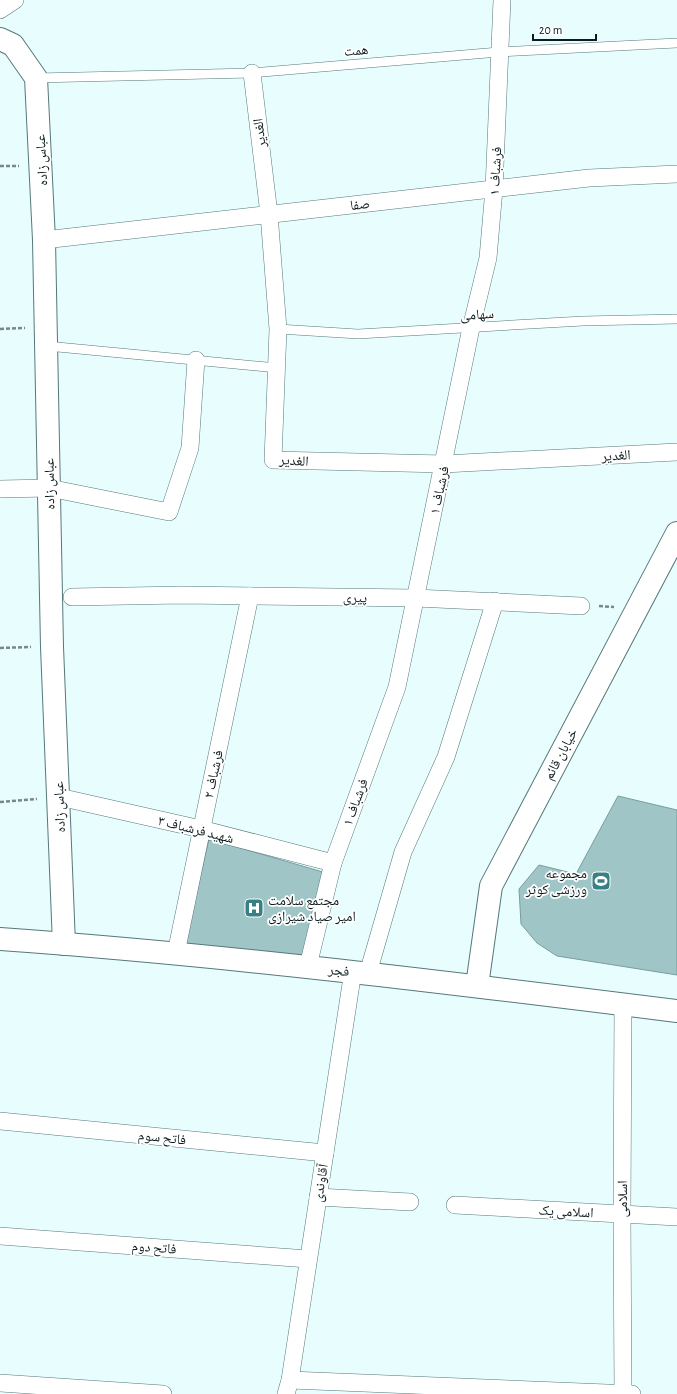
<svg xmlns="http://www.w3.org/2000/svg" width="677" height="1394" font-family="'Alegreya Sans','Noto Naskh Arabic',sans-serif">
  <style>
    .building { fill: #a0c5c7; stroke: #799d9f }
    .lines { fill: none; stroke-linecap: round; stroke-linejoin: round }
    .lane-casing { stroke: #56787a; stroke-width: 10 }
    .street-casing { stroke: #56787a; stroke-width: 18 }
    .secondary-casing { stroke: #56787a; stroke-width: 24 }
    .path { stroke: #768889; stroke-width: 2.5; stroke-dasharray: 4 2; stroke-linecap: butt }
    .lane { stroke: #fff; stroke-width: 9 }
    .street { stroke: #fff; stroke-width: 17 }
    .secondary { stroke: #fff; stroke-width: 22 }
    .labels { text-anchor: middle; stroke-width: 3.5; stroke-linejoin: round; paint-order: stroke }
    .street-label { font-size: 14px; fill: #0d1b1c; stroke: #fff }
    .poi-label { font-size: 14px; fill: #0d1b1c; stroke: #fff; text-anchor: end }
  </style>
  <rect width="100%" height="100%" fill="#e7fdfe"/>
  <g class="building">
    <polygon points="618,796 677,810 677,975 557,956 537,943 521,924 519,889 539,865 576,874"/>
    <polygon points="209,839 323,872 302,957 185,944"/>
  </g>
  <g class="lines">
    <g class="lane-casing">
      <g id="lane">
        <polyline points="36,78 252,73 499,52 677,43"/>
        <polyline points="278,329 358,334 583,321 677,319"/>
        <polyline points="47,346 277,368"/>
      </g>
    </g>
    <g class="street-casing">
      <g id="street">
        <polyline points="0,10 15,0"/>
        <polyline points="252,73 269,214 278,329 273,460 444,464 677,452"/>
        <polyline points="44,240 589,178 677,174"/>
        <polyline points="0,489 49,488 169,512 190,448 196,360"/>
        <polyline points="72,597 182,595 416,598 581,606"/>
        <polyline points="59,797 201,829 333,863"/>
        <polyline points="176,953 250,596"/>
        <polyline points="308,966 333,863 397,687 471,328 488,258 494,189 502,0"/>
        <polyline points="368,973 403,852 446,757 495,601"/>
        <polyline points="0,1121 325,1153"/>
        <polyline points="318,1197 410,1202"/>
        <polyline points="455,1205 677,1217"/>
        <polyline points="0,1236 308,1259"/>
        <polyline points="290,1380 632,1394"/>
        <polyline points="0,1383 163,1394"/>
        <polyline points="286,1394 290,1380 353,971"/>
        <polyline points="623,1394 622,1214 623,1004"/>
      </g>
    </g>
    <g class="secondary-casing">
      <g id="secondary">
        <polyline points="0,39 13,45 36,78 44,240 52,647 64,944"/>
        <path d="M0,939C227,955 452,983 677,1011"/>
        <polyline points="477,986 491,886 677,533"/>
      </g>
    </g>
    <g class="path">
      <polyline points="0,166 19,166"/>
      <polyline points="0,329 25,328"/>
      <polyline points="599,606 614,607"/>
      <polyline points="0,648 31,647"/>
      <polyline points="0,802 37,799"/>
    </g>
    <use href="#lane" class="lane"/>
    <use href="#street" class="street"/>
    <use href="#secondary" class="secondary"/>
  </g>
  <defs>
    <g id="stadium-square" transform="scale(1)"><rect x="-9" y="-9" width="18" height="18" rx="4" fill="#388085" stroke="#fff"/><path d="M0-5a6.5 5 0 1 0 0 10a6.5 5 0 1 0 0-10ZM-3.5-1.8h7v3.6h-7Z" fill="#fff"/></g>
    <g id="hospital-square" transform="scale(1)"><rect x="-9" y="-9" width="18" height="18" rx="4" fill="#388085" stroke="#fff"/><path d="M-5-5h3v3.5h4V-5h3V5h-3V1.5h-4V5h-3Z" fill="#fff"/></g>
  </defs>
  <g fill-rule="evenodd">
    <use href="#stadium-square" x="601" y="881"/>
    <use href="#hospital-square" x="254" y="908"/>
  </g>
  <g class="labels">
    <g class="street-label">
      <text transform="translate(356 50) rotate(-5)" y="5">همت</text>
      <text transform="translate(259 133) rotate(-97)" y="5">الغدیر</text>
      <text transform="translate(41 160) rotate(-93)" y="5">عباس زاده</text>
      <text transform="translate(495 171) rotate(-87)" y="5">فرشباف ۱</text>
      <text transform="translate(360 204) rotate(-6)" y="5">صفا</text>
      <text transform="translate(477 314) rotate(-3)" y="5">سهامی</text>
      <text transform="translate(616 455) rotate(-3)" y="5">الغدیر</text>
      <text transform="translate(294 460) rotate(4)" y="5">الغدیر</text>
      <text transform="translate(49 484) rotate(-91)" y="5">عباس زاده</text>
      <text transform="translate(439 490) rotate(-78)" y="5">فرشباف ۱</text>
      <text transform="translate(355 597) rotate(1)" y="5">پیری</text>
      <text transform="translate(560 754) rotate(-62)" y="5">خیابان قائم</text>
      <text transform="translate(213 774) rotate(-78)" y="5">فرشباف ۲</text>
      <text transform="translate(355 802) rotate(-70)" y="5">فرشباف ۱</text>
      <text transform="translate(59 807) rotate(-92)" y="5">عباس زاده</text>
      <text transform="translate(196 829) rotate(14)" y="5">شهید فرشباف ۳</text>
      <text transform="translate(339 970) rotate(7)" y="5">فجر</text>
      <text transform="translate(162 1137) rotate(6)" y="5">فاتح سوم</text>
      <text transform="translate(320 1183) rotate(-81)" y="5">آقاوندی</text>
      <text transform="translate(622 1199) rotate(-90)" y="5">اسلامی</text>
      <text transform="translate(566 1211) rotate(3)" y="5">اسلامی یک</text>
      <text transform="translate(154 1247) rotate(4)" y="5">فاتح دوم</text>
    </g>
    <g class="poi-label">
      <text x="587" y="878">مجموعه<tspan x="587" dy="16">ورزشی کوثر</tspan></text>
      <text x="268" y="905" text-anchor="start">مجتمع سلامت<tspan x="268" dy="16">امیر صیاد شیرازی</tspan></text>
    </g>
  </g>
  <path d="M533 34v6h63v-6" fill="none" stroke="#0d1b1c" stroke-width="2"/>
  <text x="539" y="34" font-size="12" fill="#0d1b1c" stroke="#ffffff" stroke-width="3" paint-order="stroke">20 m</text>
</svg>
